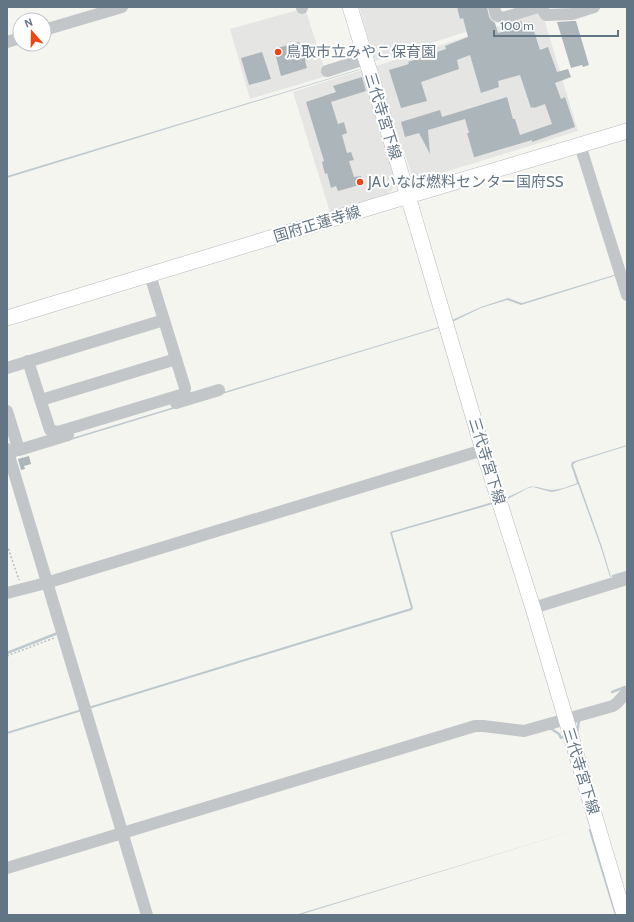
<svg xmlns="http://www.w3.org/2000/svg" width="634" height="922" font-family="Cabin,'Noto Sans JP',sans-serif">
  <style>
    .built { fill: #e5e6e4 }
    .water { fill: #bdc9ce }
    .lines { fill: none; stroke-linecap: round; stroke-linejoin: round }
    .stream { stroke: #bdc9ce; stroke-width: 2.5 }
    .building { fill: #acb5b9 }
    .major-casing { stroke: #b5b9bd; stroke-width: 16 }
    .path { stroke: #bbbec0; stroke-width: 1.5; stroke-dasharray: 2 2; stroke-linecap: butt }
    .minor { stroke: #c2c6c9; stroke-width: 12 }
    .major { stroke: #fff; stroke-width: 15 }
    .poi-dot { fill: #ef4416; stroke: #fff; stroke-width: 1.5 }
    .labels { text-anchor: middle; stroke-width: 4; stroke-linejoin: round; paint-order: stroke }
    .poi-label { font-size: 15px; fill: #627584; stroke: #fff; text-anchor: start }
    .street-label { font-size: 15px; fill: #627584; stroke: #fff }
  </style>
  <rect width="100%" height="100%" fill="#f5f5f0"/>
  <g class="built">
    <polygon points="359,7 492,7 497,22 375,61"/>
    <polygon points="305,8 327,76 250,99 230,29"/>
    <polygon points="542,12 578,131 420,180 412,176 403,148 402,149 376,66"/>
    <polygon points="362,70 395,179 395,184 392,190 387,194 330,212 293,92"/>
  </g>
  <g class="water">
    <polygon points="360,69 359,70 7,178 7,176"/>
    <polygon points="627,271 627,272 521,305 507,300 481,308 452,322 452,320 481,307 508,298 522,303"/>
    <polygon points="439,327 439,328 15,457 7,432 7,423 19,454"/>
    <path d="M627,445V446L576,462L573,465L602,547L611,577H610L601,548L578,484L557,491L551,492L533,487L528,488L506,500V498L529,487C536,485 544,490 552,490C560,490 569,486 577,483L571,465L572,462Z"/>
    <polygon points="493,502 493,504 392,533 413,608 412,610 7,734 7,732 411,608 390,532"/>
    <polygon points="590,826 299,915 295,915"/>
  </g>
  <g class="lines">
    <g class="stream">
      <polyline points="613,576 627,572"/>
      <polyline points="7,653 58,633 58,632"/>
      <polyline points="612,692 625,687"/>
      <polyline points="550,728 559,734 561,738 563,737"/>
      <polyline points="577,733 579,720"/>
      <polyline points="590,830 616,915"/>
    </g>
  </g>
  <g class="building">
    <polygon points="457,7 487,7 489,17 491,20 495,23 498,33 513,29 511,25 521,21 525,31 533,28 540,50 548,47 557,72 568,69 571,77 555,83 561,99 565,97 575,127 532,142 532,140 475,157 474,157 467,133 469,133 465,119 428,130 430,154 419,133 405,137 401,122 440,110 442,117 507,97 513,119 515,119 520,135 552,124 545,104 534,108 533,107 531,108 520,75 498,81 499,87 481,93 470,55 457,60 459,69 421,82 427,101 401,108 389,70 409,64 408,62 446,49 445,46 468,37 463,18 460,19"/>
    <polygon points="572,21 576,21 589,65 583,67 582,65 571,68 557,22"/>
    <polygon points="299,42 306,60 305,61 307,68 281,76 274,49"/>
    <polygon points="262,52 271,79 249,85 241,58"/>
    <polygon points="362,77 366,91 331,102 338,124 344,122 347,133 342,135 347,153 351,152 354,160 349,161 354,177 361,176 363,184 338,191 336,186 331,188 327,173 325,174 322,162 324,161 306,102 336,92 333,86"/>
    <polygon points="29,456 31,464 24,466 25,469 21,470 18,459"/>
  </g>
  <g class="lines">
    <g class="major-casing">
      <g id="major">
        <polyline points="350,7 408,196 483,450 533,608 624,915"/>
        <polyline points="7,318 408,196 627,131"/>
      </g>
    </g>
    <g class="path">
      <polyline points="7,545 19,580"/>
      <polyline points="7,656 54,638"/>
    </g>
    <g class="minor">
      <polyline points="302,7 302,8"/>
      <polyline points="494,7 496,15 503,18 538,7"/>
      <polyline points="541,7 546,15 572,14 594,7"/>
      <polyline points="44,30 122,7"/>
      <polyline points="7,42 20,38"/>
      <polyline points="327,71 365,59"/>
      <polyline points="580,145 627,295"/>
      <polyline points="28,361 50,430 58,432 184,394 185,388 150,275"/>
      <polyline points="7,368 164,320"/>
      <polyline points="41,400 176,359"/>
      <polyline points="176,403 219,390"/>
      <polyline points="7,411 19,450 68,435"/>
      <polyline points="7,449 147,915"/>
      <polyline points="7,593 46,583 483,450"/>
      <polyline points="533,608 627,579"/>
      <polyline points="7,868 475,726 483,726 524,731 613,706 617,703 627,692"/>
    </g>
    <use href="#major" class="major"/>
  </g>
  <g class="poi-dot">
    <circle cx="278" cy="52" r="4"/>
    <circle cx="360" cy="182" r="4"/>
  </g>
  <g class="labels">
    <g class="poi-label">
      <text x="286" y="57">鳥取市立みやこ保育園</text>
      <text x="368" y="187">JAいなば燃料センター国府SS</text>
    </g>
    <g class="street-label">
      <text transform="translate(383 116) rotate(73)" y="5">三代寺宮下線</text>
      <text transform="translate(317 224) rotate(-17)" y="5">国府正蓮寺線</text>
      <text transform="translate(487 461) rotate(73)" y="5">三代寺宮下線</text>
      <text transform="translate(581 771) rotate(73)" y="5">三代寺宮下線</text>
    </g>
  </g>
  <rect width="634" height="922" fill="none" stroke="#627584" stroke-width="16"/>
  <g transform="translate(32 32) rotate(340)"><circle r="19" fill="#ffffff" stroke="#c0c8ce"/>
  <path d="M0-3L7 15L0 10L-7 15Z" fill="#ef4416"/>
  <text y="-6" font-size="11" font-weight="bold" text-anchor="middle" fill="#627584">N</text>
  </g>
  <path d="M494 30v6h124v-6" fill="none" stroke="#627584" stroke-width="2"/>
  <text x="500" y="30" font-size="12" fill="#627584" stroke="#ffffff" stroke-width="3" paint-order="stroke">100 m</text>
</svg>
